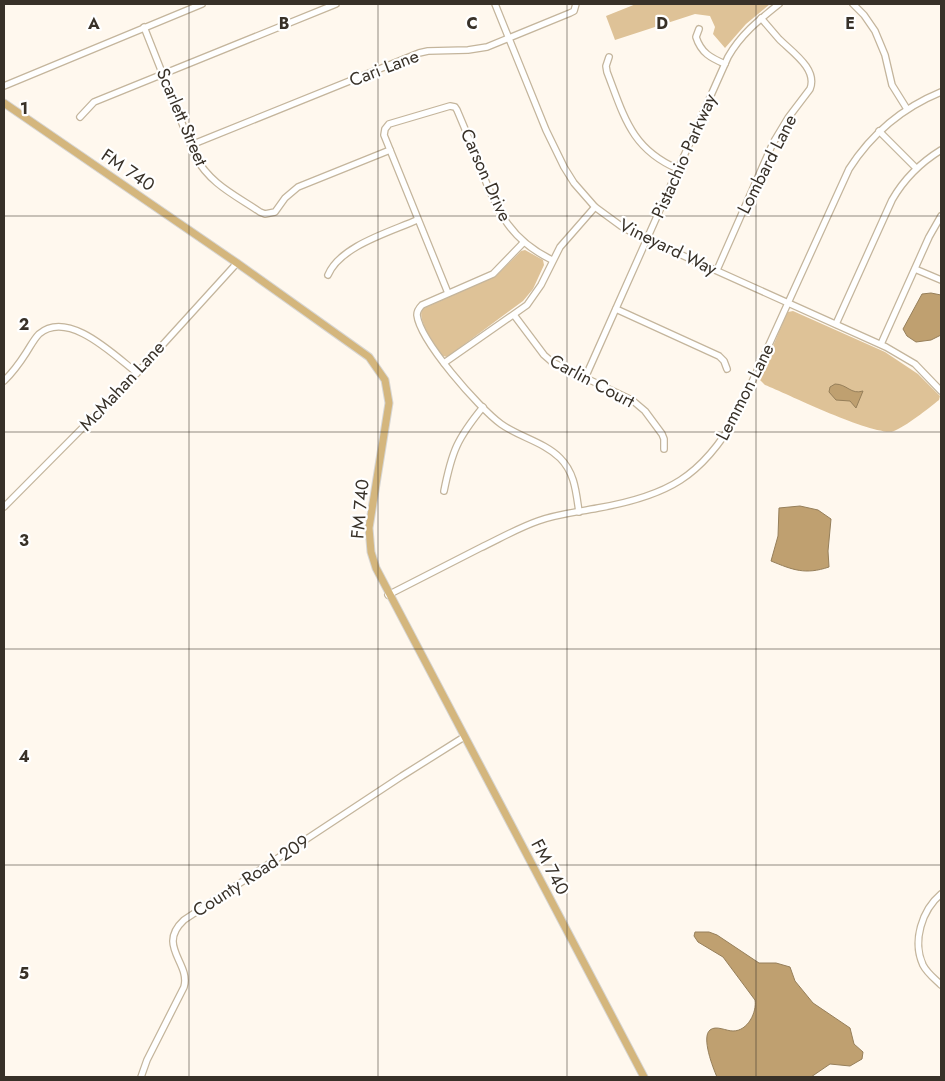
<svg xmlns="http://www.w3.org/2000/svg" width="945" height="1081" font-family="Jost,sans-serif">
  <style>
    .green { fill: #dec297 }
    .water { fill: #bfa070; stroke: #967f5a }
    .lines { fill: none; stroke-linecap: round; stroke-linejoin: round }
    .minor-casing { stroke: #c4b59c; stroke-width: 8 }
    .major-casing { stroke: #d7d6d4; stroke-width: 9 }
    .minor { stroke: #fff; stroke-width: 5.5 }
    .major { stroke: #d4b67d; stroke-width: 7 }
    .grid { fill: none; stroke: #383128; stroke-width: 1; stroke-opacity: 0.55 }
    .labels { text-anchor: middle; stroke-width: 4.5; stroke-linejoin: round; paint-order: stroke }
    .street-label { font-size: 18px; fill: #383128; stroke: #fff }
    .grid-label { font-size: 16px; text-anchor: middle; font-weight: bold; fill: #383128; stroke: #fff; stroke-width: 4.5; stroke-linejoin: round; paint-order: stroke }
  </style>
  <rect width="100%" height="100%" fill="#fff8ee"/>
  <g class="green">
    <polygon points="636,4 770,4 746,24 725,48 713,34 715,27 710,16 695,14 615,40 606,16"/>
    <path d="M525,250L543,260L544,265L533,289L523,301L454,352L447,357L443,356C435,347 417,320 422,309L496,276L521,251Z"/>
    <path d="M793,311L885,352L918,374L940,396L939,400C929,408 905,427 894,431C874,437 788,394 765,385L760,380V377L786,315L788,312Z"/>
  </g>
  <g class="water">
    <polygon points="931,293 941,295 941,335 931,340 916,342 907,336 903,329 922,294"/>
    <path d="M835,384C847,384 851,395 863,391L856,408L850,401L836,400L829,392L830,387Z"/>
    <path d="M800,506L818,510L831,519L828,551L829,567C805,575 793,570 771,561L778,536L779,508Z"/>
    <path d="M695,932H709L717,935L759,963H776L790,967L795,981L813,1003L850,1028L854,1044L863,1052L862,1059L850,1066L830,1064L811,1077H717C713,1068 701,1037 710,1030C716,1025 726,1031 733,1031C748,1031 757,1012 755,1000L723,957L698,942L694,936Z"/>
  </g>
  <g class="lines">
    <g class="minor-casing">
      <g id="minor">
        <polyline points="495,4 546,130 564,167 574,183 595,207 621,226 635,234 886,347 915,364 941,391"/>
        <polyline points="853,4 864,15 875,31 885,55 892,85 907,109"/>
        <path d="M144,27L195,156C210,184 235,195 260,212L265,214L275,212L285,198L298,187L390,150"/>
        <path d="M699,29L696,37C701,53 711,58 725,64"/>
        <path d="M609,57L606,66L607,72C624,116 631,149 678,169"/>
        <polyline points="4,86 202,4"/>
        <polyline points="80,117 94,102 336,4"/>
        <polyline points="879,131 916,168"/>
        <polyline points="191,145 419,53 428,51 468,50 487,47 570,13 574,11 576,4"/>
        <path d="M523,243L493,274L422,305C419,308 417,311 417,315C420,341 479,408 501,424C519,437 544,442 560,458C575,473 576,492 579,512"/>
        <polyline points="915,269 941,280"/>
        <path d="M717,270L773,143L788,118L810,89C818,69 792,52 779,39C773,32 767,25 761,18"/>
        <path d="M328,275C340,246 390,232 417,220"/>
        <path d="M448,293L384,135L385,129L389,124L450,106L455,107L457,110C466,131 474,151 482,172C498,213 511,240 552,260"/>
        <polyline points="616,309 719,356 724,361 727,369"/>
        <polyline points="514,315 544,355 552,362 632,400 645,411 662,434 664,439 664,449"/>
        <path d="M836,324L892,200C904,179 920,163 941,150"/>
        <polyline points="881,344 929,237 941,216"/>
        <polyline points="444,363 527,305 541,285 560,247 595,207"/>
        <path d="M585,378L728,57C741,34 759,20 779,4"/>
        <path d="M4,381C13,372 19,364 26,353C30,347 34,339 39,334C68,309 114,355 137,373"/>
        <path d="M444,491C452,451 457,439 483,407"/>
        <polyline points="4,507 137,373 237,263"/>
        <path d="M388,595C419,579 449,564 480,548C499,539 518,528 538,521C557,514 578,512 598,508C667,496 702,477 737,415L849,169C872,133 902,108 941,92"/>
        <path d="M941,894C922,910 912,941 923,965C927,973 935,979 941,985"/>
        <path d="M141,1077L147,1060L184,987C191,963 156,946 184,920L402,776L464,737"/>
      </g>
    </g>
    <g class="major-casing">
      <polyline id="major" points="4,103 237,263 369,357 385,380 389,403 369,528 371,552 376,568 644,1077"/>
    </g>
    <use href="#minor" class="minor"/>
    <use href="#major" class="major"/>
  </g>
  <path class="grid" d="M189,4V1077M378,4V1077M567,4V1077M756,4V1077M4,216H941M4,432H941M4,649H941M4,865H941"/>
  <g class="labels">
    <g class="street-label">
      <text transform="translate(384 68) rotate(-21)" y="6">Cari Lane</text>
      <text transform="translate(182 117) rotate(67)" y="6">Scarlett Street</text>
      <text transform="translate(684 156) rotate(-66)" y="6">Pistachio Parkway</text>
      <text transform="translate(767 164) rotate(-63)" y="6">Lombard Lane</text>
      <text transform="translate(128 170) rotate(34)" y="6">FM 740</text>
      <text transform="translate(486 175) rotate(66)" y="6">Carson Drive</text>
      <text transform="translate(668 247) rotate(26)" y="6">Vineyard Way</text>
      <text transform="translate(592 381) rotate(28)" y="6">Carlin Court</text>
      <text transform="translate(122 386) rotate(-47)" y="6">McMahan Lane</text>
      <text transform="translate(745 392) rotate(-63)" y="6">Lemmon Lane</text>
      <text transform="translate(360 509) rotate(-85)" y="6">FM 740</text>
      <text transform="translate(550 867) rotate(62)" y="6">FM 740</text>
      <text transform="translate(251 876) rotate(-33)" y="6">County Road 209</text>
    </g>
  </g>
  <g class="grid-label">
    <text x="94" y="29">A</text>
    <text x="284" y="29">B</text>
    <text x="472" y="29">C</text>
    <text x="662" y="29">D</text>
    <text x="850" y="29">E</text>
    <text x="24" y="114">1</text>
    <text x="24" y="330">2</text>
    <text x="24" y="546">3</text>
    <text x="24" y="762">4</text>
    <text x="24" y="979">5</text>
  </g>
  <rect width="945" height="1081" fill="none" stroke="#383128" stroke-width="10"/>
</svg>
